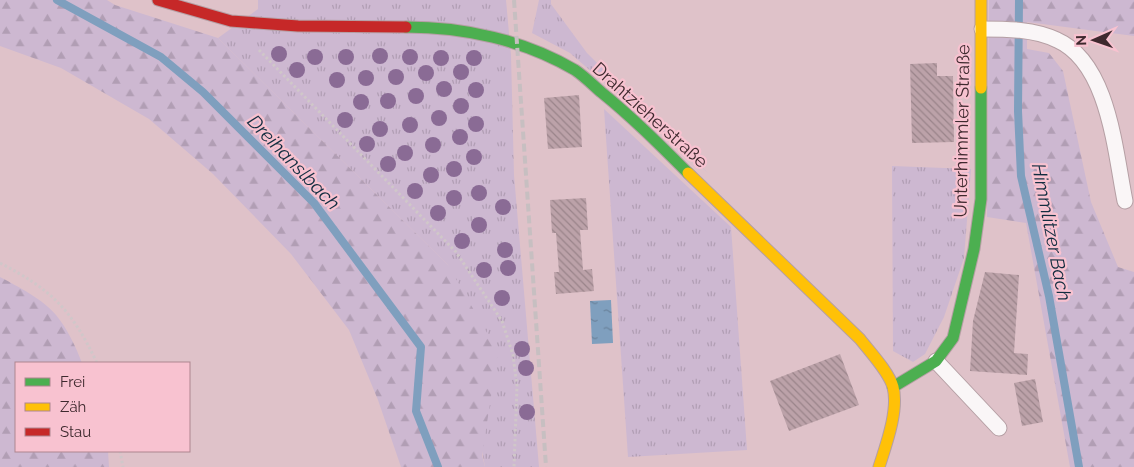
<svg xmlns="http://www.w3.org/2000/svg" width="1134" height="467" font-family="Raleway,sans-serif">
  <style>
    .grass { fill: url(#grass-tufts) }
    .forest { fill: url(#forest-firs) }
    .water { fill: url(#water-ripples) }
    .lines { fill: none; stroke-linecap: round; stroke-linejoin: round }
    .stream { stroke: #7f9fbe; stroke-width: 8 }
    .building { fill: url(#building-back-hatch) }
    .lane-casing { stroke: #b59fa4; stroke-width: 17 }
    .fast-casing { stroke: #b59fa4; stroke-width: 13 }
    .slow-casing { stroke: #b59fa4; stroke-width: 13 }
    .jam-casing { stroke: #b59fa4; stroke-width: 13 }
    .path { stroke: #d0c7c9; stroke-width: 3; stroke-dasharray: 2.5 2.5; stroke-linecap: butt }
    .lane { stroke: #faf6f7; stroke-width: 15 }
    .fast { stroke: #4caf50; stroke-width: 11 }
    .slow { stroke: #ffc107; stroke-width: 11 }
    .jam { stroke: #c62828; stroke-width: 11 }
    .rail { stroke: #c7bfc1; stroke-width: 4; stroke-dasharray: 8 4; stroke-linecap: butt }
    .tree { fill: #8a6b95 }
    .labels { text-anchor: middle; stroke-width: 4.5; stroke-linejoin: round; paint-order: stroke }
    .street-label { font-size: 18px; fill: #3e292e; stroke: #f8c2d0 }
    .water-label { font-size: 19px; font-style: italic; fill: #122d40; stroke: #f8c2d0 }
  </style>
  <defs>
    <pattern id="grass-tufts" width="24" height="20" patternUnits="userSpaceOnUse" patternTransform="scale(1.25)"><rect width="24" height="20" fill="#cdb8d1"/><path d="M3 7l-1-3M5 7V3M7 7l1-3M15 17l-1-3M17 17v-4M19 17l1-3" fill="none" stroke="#b19eb4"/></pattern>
    <pattern id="forest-firs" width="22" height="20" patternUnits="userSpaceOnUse" patternTransform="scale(1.25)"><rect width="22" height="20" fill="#cdb8d1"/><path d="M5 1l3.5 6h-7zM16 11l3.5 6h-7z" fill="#b19eb4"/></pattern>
    <pattern id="water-ripples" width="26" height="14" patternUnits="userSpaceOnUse" patternTransform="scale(1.25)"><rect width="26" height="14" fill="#7f9fbe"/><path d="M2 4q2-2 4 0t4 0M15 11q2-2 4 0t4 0" fill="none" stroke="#69829b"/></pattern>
    <pattern id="building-back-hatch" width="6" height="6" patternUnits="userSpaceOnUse" patternTransform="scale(1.25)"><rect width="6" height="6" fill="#bca2a9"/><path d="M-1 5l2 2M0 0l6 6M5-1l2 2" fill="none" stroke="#9a848a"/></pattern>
  </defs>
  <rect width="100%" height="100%" fill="#dfc2c9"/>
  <g class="grass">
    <polygon points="258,0 506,0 511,55 514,175 539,467 485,467 448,265 218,38 258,9"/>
    <polygon points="539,0 551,0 551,4 587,53 708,173 570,53 532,33"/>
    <polygon points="604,109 731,227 747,450 628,457"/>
    <polygon points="892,166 971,169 964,258 944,317 925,354 913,362 893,351"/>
  </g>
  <g class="forest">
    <polygon points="0,0 107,0 115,5 218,38 448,265 498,352 482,455 485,467 401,467 378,400 349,330 291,254 213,174 149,119 61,68 0,46"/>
    <polygon points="989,0 1134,0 1134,36 1027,22 1027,49 1049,53 1063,71 1091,202 1118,267 1134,272 1134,467 1070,467 1026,223 987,217"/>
    <path d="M0,277C17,286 44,300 56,315C67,328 76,347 82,363H16V451H108L109,467H0Z"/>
  </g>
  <polygon class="water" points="611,300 613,343 592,344 590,301"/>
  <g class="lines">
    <g class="stream">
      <polyline points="57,0 161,57 203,92 314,203 421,347 416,411 438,467"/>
      <polyline points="1019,0 1018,111 1021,176 1049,296 1079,467"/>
    </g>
  </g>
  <g class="building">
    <polygon points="937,63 937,76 953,76 954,142 912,143 910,64"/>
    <polygon points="579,95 582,147 548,149 544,98"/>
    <polygon points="586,198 588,230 580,230 583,270 592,269 594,291 556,294 554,272 559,272 556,233 552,233 550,200"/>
    <polygon points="985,272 1019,275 1014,353 1028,354 1027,375 970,371 973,321"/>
    <polygon points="840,354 859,405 789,431 770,381"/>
    <polygon points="1035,379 1043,422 1022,426 1014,383"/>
  </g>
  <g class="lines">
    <g class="lane-casing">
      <g id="lane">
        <path d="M982,29C1007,29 1034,29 1057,40C1109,63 1115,152 1125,201"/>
        <polyline points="936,361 999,428"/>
      </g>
    </g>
    <g class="fast-casing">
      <g id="fast">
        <path d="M406,27C464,27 524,40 575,70C584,76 593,85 601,92C632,117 660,145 688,173"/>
        <polyline points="893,387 936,361 953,338 974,249 981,199 981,88"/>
      </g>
    </g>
    <g class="slow-casing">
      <g id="slow">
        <polyline points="981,0 981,88"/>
        <path d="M688,173L860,339C870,352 889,372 893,387C899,410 886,445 879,467"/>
      </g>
    </g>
    <g class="jam-casing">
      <polyline id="jam" points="158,0 231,21 298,26 406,27"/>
    </g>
    <g class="path">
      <polyline points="259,50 456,252 502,321 513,355 517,386 514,467"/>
      <path d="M0,263C52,290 72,310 97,363"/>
      <polyline points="120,451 123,467"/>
    </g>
    <use href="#lane" class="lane"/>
    <use href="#fast" class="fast"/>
    <use href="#slow" class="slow"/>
    <use href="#jam" class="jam"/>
    <polyline class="rail" points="514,0 546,467"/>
  </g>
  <g class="tree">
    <circle cx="279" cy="54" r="8"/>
    <circle cx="380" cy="56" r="8"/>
    <circle cx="315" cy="57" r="8"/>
    <circle cx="346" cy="57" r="8"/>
    <circle cx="410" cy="57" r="8"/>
    <circle cx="441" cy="58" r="8"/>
    <circle cx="474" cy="58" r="8"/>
    <circle cx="297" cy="70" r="8"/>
    <circle cx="461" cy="72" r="8"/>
    <circle cx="426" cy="73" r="8"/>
    <circle cx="396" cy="77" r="8"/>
    <circle cx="366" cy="78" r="8"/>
    <circle cx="337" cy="80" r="8"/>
    <circle cx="444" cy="89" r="8"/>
    <circle cx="476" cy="90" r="8"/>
    <circle cx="416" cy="96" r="8"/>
    <circle cx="388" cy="101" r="8"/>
    <circle cx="361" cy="102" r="8"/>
    <circle cx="461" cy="106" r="8"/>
    <circle cx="439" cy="118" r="8"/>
    <circle cx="345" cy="120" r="8"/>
    <circle cx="476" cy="124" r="8"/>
    <circle cx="410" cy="125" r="8"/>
    <circle cx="380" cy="129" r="8"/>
    <circle cx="460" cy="137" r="8"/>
    <circle cx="367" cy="144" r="8"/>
    <circle cx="433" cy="145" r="8"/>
    <circle cx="405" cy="153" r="8"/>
    <circle cx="474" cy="157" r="8"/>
    <circle cx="388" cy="164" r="8"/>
    <circle cx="454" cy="169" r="8"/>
    <circle cx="431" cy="175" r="8"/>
    <circle cx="415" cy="191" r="8"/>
    <circle cx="479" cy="193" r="8"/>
    <circle cx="454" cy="198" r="8"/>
    <circle cx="503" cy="207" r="8"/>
    <circle cx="438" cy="213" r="8"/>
    <circle cx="479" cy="225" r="8"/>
    <circle cx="462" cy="241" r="8"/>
    <circle cx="505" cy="250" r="8"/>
    <circle cx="508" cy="268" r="8"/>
    <circle cx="484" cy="270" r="8"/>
    <circle cx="502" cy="298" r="8"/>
    <circle cx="522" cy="349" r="8"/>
    <circle cx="526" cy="368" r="8"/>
    <circle cx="527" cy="412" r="8"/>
  </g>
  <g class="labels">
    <g class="street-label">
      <text transform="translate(650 115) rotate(42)" y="6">Drahtzieherstraße</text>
      <text transform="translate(962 131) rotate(-89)" y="6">Unterhimmler Straße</text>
    </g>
    <g class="water-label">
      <text transform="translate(294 162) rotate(46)" y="7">Dreihanslbach</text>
      <text transform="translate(1052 232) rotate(79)" y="7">Himmlitzer Bach</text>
    </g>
  </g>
  <rect x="15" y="362" width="175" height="90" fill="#f8c2d0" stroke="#ae858f"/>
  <rect x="25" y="378" width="25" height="8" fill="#4caf50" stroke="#ae858f"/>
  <text x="60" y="387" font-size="15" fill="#3e292e">Frei</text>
  <rect x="25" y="403" width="25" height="8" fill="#ffc107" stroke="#ae858f"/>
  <text x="60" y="412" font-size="15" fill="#3e292e">Zäh</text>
  <rect x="25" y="428" width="25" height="8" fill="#c62828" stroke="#ae858f"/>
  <text x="60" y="437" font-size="15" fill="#3e292e">Stau</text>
  <g transform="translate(1094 40) rotate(268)" stroke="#f8c2d0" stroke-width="4" paint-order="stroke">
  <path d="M0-4L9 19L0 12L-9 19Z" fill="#3e292e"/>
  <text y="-8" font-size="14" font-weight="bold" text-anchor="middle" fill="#3e292e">N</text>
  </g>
</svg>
